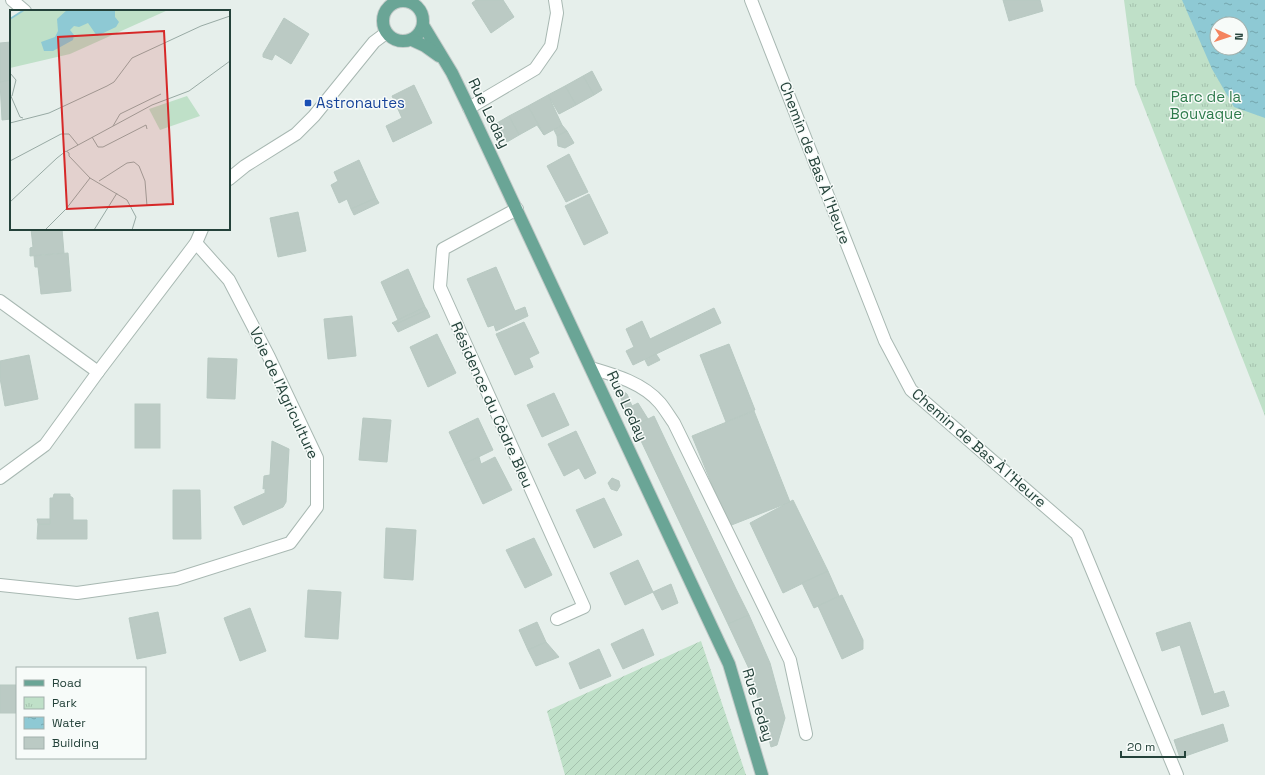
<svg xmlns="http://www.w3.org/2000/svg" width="1265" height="775" font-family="'Space Grotesk',sans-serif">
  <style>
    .park { fill: url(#park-tufts); fill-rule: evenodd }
    .garden { fill: url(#garden-furrows) }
    .water { fill: url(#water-ripples); fill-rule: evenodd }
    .building { fill: #bbcac4; stroke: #b8c9c2 }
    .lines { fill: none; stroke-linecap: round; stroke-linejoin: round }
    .minor-casing { stroke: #a8b8b2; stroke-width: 14 }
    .major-casing { stroke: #c2cac8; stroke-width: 14 }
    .minor { stroke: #fff; stroke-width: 12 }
    .major { stroke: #6aa596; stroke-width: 12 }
    .transit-dot { fill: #1a4fb4; stroke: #f7fbf9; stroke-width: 1.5 }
    .labels { text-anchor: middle; stroke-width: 3; stroke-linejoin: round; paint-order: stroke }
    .park-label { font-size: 15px; fill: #2d7a4b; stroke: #f7fbf9 }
    .transit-label { font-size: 15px; fill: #164399; stroke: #f7fbf9; text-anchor: start }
    .street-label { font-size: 15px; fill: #24423a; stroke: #f7fbf9 }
    .inset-river { fill: none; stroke: #8ec9d4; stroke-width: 2 }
    .inset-road { fill: none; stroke: #98aaa4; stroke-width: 1 }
    .view { fill: #d62828; fill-opacity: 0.15; stroke: #d62828; stroke-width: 2 }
    .inset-edge { fill: none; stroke: #24423a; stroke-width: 2 }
  </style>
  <defs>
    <pattern id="park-tufts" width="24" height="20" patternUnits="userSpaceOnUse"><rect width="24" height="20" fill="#bfe0c8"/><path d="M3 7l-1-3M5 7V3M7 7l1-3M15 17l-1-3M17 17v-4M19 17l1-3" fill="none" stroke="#a4c1ad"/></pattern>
    <pattern id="garden-furrows" width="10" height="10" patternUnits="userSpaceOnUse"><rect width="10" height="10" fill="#bfe0c8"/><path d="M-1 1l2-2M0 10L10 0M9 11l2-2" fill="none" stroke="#a4c1ad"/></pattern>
    <pattern id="water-ripples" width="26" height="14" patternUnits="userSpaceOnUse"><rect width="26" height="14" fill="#8ec9d4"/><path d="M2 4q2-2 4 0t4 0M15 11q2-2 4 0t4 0" fill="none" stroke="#74a5ad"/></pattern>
  </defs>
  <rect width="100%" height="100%" fill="#e6efeb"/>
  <path class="park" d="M1124,0H1265V416L1135,84ZM1217,24H1241V48H1217Z"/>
  <polygon class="garden" points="701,641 746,775 565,775 547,711"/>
  <path class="water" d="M1182,0H1265V118L1234,107L1212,69ZM1217,24H1241V48H1217Z"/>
  <g class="building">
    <polygon points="476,0 503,0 514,17 491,33 472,3"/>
    <polygon points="1003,0 1040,0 1043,11 1009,21"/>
    <polygon points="284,18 309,34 291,64 275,54 272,60 263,57 263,54"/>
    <polygon points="11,42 11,80 0,82 0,43"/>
    <polygon points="592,71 602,90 594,95 583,76"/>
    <polygon points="583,76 594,95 576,105 565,86"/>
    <polygon points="11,80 11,119 2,120 0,82"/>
    <polygon points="414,85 432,123 393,142 386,126 402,118 392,96"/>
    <polygon points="565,86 576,105 559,114 548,95"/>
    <polygon points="548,95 562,125 544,135 528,106"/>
    <polygon points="528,106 544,135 537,125 519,135 509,116"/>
    <polygon points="509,116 519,135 507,142 497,123"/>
    <polygon points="562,125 567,131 557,136 554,130"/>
    <polygon points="567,131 574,143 565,148 558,146 557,136"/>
    <polygon points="569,154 588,192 566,202 547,166"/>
    <polygon points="359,160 376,198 351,209 347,199 339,203 331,185 338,181 334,172"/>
    <polygon points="589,194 608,233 584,245 565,206"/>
    <polygon points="376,198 379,203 354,215 351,209"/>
    <polygon points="298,212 306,251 278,257 270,218"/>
    <polygon points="31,229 64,229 62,229 64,253 30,256 30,248 33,247"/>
    <polygon points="68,253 71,291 41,294 38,267 35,267 34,256"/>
    <polygon points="496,267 515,311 525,307 528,316 496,331 494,325 488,327 467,279"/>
    <polygon points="408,269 425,307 398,320 381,282"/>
    <polygon points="425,307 427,310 394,325 392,323"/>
    <polygon points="714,308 721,323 633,365 626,351 634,347 626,329 642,321 650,339"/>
    <polygon points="427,310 430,317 398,332 394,325"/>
    <polygon points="352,316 356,356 328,359 324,319"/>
    <polygon points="524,322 539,353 529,358 533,367 515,375 496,334"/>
    <polygon points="437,334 456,373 428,387 410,347"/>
    <polygon points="729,344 755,410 726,422 700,355"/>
    <polygon points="656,354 660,360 648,366 645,360"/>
    <polygon points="29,355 38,399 5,406 0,378 0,361"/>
    <polygon points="208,358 237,359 235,399 207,398"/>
    <polygon points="621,390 627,394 632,406 626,409 618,392"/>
    <polygon points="554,393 569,425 542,437 527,405"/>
    <polygon points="638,403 648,419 634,426 626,409"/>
    <rect x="135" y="404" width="25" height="44"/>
    <polygon points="754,411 790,502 729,526 692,436"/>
    <polygon points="654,416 736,589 749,615 728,624 634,426"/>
    <polygon points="363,418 391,420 387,462 359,460"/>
    <polygon points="478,418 493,450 464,464 449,432"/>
    <polygon points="576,431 596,473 585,479 579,468 564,476 548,444"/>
    <polygon points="272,441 289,449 286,502 283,507 243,525 234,507 265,493 265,488 263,489 264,476 270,475"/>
    <polygon points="479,457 481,464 495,457 512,490 483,504 464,464"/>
    <polygon points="612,478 619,481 620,486 617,491 611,489 608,483"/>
    <polygon points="173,490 200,490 201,539 173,539"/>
    <polygon points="54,494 70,494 70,496 73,498 73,520 87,520 87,539 37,539 38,524 50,524 50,498 53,498"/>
    <polygon points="604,498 622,535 594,548 576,510"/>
    <polygon points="793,500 828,571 783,593 750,523"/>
    <polygon points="37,519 50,519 50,524 38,524"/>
    <polygon points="386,528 416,530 413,580 384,578"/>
    <polygon points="534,538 552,575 525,588 506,550"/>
    <polygon points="638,560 653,592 625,605 610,573"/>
    <polygon points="828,571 839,596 814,608 802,583"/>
    <polygon points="671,584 678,603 662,610 653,592"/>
    <polygon points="308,590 341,592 338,639 305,637"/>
    <polygon points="842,595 863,640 863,649 842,659 818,606"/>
    <polygon points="250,608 266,651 240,661 224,618"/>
    <polygon points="158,612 166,653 137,659 129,618"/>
    <polygon points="749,615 770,663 785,718 777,745 771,747 751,673 728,624"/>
    <polygon points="537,622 546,642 528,650 519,630"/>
    <polygon points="1190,622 1214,694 1224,691 1229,706 1202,715 1180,645 1162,651 1156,633"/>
    <polygon points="643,629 654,655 623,669 611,644"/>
    <polygon points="546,642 559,657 536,666 528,650"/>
    <polygon points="599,649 611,676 580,689 569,663"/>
    <rect x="0" y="685" width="17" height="28"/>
    <polygon points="1223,724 1228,741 1180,758 1174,740"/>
  </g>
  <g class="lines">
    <g class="minor-casing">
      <g id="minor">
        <polyline points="12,0 25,11"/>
        <polyline points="751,0 885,341 911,390 1077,534 1177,775"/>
        <polyline points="469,108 535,69 551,46 557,13 555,0"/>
        <polyline points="229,179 245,166 296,134 314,116 374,42 386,33"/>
        <polyline points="517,209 443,249 440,287 584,607 557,619"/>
        <polyline points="0,301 98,372"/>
        <path d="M591,368C615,375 643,383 660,403C665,409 669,416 674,423L790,660L806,734"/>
        <polyline points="0,478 45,445 98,372 196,243 202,229"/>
        <polyline points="0,585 77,593 176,579 290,543 317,507 317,458 269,357 229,280 196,243"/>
      </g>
    </g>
    <g class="major-casing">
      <g id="major">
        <circle cx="403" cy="21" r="20"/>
        <polyline points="423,25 452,73 469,108 729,664 762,775"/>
        <polyline points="412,40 425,46 439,56"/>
      </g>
    </g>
    <use href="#minor" class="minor"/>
    <use href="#major" class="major"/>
  </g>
  <rect class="transit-dot" x="304" y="99" width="8" height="8" rx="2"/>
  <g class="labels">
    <g class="park-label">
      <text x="1206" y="102">Parc de la<tspan x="1206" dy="17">Bouvaque</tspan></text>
    </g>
    <g class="transit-label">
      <text x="316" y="108">Astronautes</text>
    </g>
    <g class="street-label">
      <text transform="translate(489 113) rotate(64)" y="5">Rue Leday</text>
      <text transform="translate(815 163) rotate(69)" y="5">Chemin de Bas À l'Heure</text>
      <text transform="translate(284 393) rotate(65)" y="5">Voie de l'Agriculture</text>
      <text transform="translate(492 405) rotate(66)" y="5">Résidence du Cèdre Bleu</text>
      <text transform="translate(627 406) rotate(65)" y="5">Rue Leday</text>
      <text transform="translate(979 448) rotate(41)" y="5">Chemin de Bas À l'Heure</text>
      <text transform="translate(758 705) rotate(73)" y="5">Rue Leday</text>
    </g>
  </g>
  <g transform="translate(10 10)">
    <rect width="220" height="220" fill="#e6efeb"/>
    <path d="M15,0H158L60,44L0,58V10Z" fill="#bfe0c8"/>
    <path d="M177,86L190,106L150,120L139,99Z" fill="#bfe0c8"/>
    <path d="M57,0H105V7L109,12L106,17L87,26L78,13L69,17L64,16L60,20L64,25L63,30L43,41H34L31,32L45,27L48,21L47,9Z" fill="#8ec9d4"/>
    <path class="inset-river" d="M0,9L14,0"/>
    <path class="inset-road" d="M0,63L6,70L2,86M0,84L10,107L13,108M0,113L39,103L97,76L104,72L122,48L191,16L220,6M103,116L110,104L151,84M82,127L88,137H93L136,115L137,119M57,141L142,95L179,81L220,51M59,146L80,168L117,190L126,207L122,220M0,151L51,124H59L68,135M89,171L117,153L124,152L129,156L135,171L137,196M0,192L47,148L56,141L59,143V146M35,220L56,199L80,168M84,220L107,183"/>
    <path class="view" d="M154,21L163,194L57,199L48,27Z"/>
    <rect width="220" height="220" class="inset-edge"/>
  </g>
  <rect x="16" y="667" width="130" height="92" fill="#f7fbf9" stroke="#a3b1ad"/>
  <rect x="24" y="680" width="20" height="6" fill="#6aa596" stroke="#a3b1ad"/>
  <text x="52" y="687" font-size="12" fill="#24423a">Road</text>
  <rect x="24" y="697" width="20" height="12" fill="url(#park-tufts)" stroke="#a3b1ad"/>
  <text x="52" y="707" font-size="12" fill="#24423a">Park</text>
  <rect x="24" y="717" width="20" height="12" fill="url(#water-ripples)" stroke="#a3b1ad"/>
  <text x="52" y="727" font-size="12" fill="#24423a">Water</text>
  <rect x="24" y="737" width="20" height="12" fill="#bbcac4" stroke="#a3b1ad"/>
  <text x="52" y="747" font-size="12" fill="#24423a">Building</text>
  <g transform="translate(1229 36) rotate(93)"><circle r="19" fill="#f7fbf9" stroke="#a3b1ad"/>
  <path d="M0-3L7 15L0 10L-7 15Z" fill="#f4845f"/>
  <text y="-6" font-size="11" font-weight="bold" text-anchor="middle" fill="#24423a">N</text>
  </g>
  <path d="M1121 751v6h64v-6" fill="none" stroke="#24423a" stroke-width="2"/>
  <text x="1127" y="751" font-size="12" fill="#24423a" stroke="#f7fbf9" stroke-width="3" paint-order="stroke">20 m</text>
</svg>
